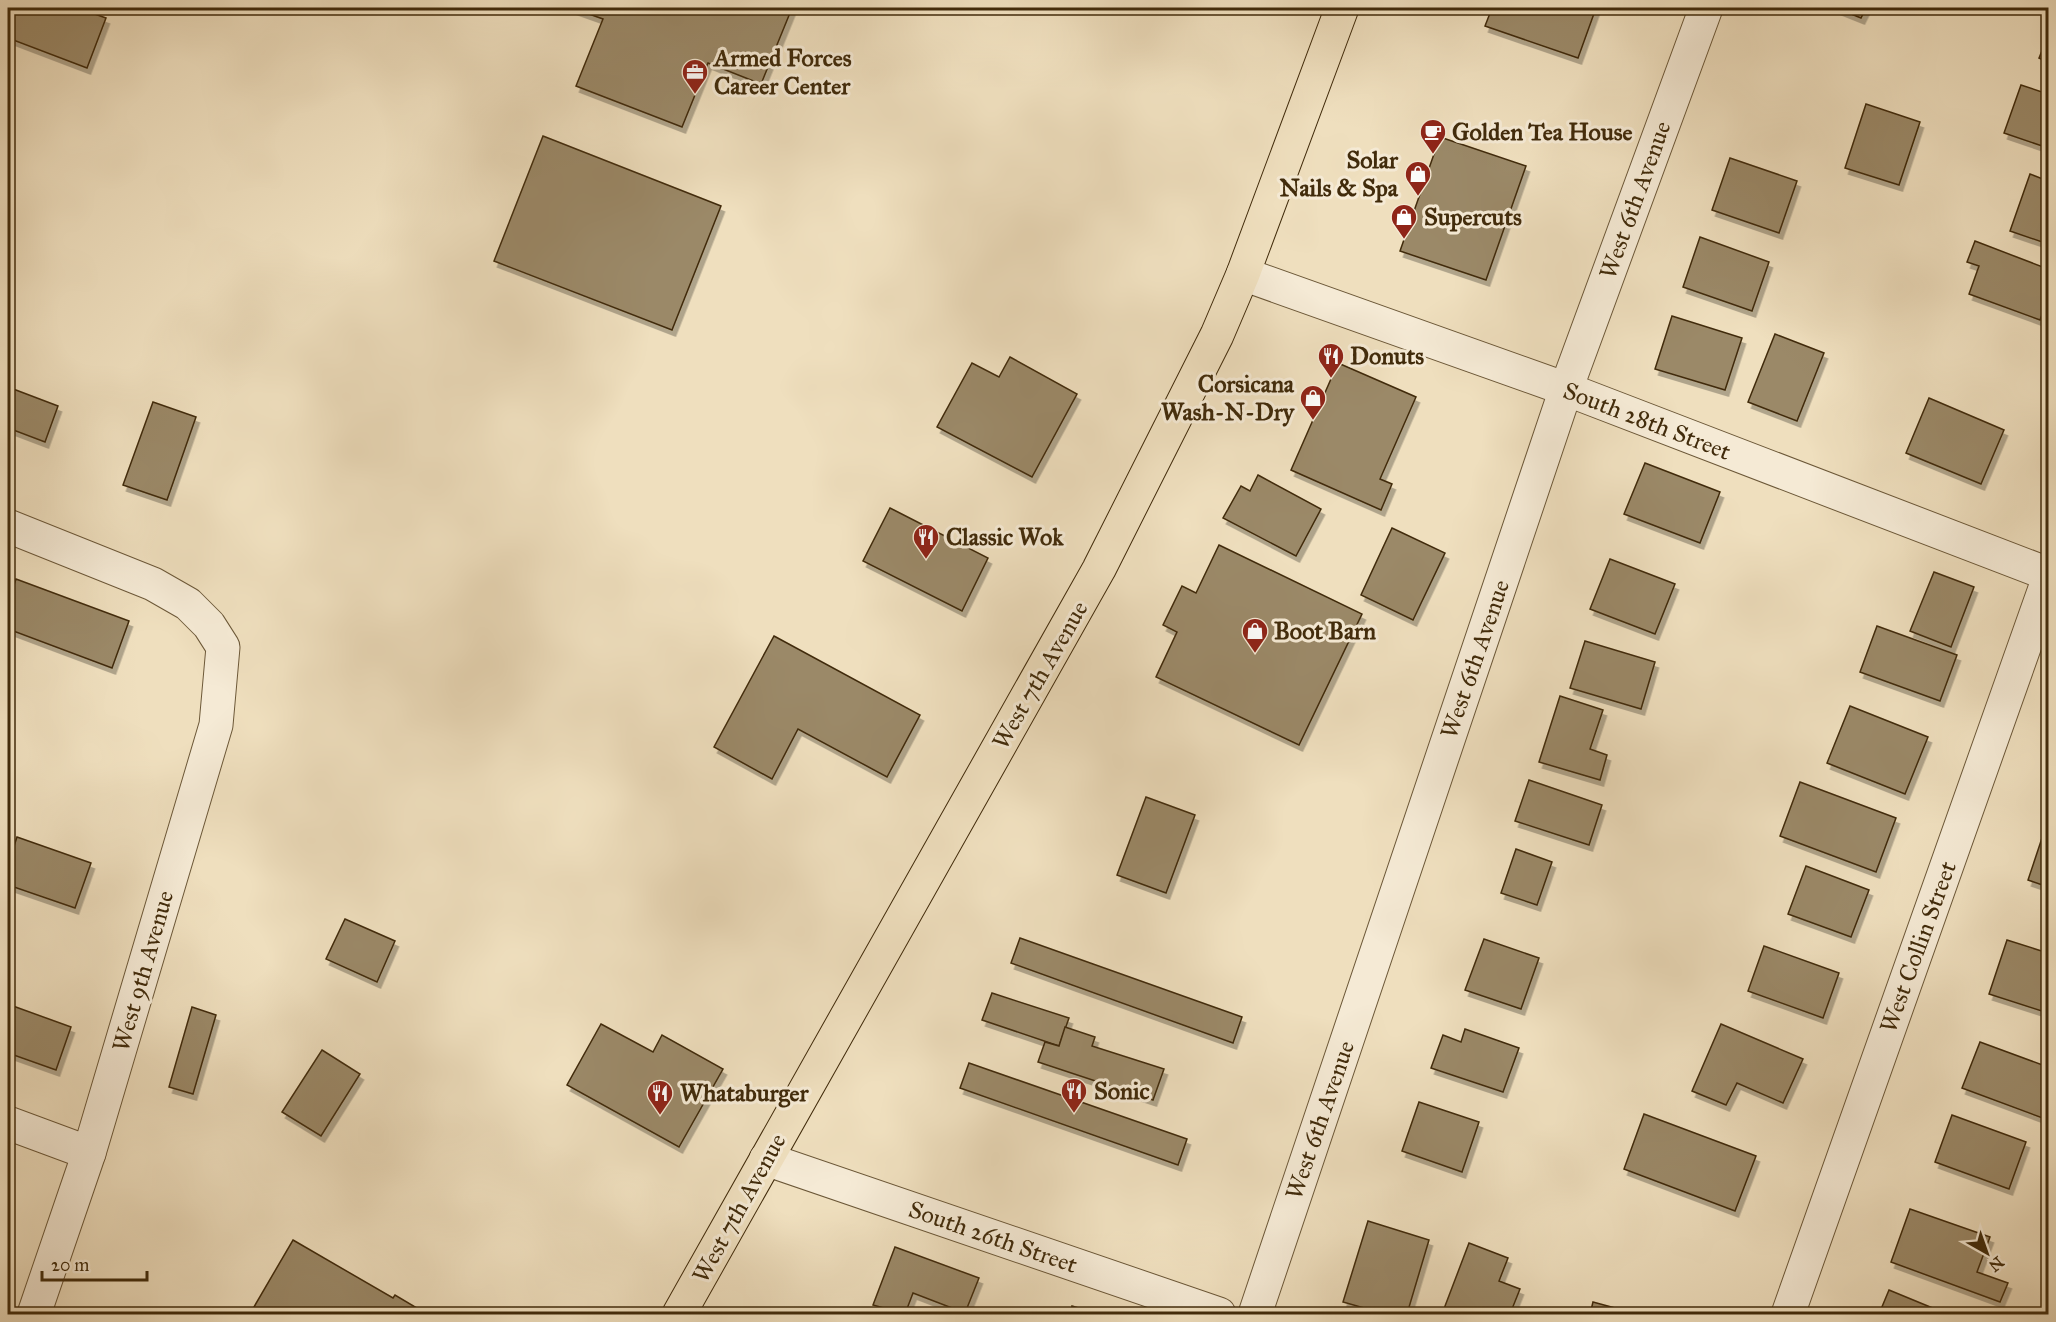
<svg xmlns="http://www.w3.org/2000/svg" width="2056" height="1322" font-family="'IM FELL Great Primer',serif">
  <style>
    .building { fill: #9b8968; stroke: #412b0b; stroke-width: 1.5; filter: url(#shadow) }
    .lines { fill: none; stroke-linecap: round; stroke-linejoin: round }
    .street-casing { stroke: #6c5838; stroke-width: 35 }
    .primary-casing { stroke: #412b0b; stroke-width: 35 }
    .street { stroke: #f5ead5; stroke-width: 33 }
    .primary { stroke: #efdfbe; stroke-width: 33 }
    .labels { text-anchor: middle; stroke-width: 6; stroke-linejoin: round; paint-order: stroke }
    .poi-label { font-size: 24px; font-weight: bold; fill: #412b0b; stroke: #f5ead5; text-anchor: start }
    .street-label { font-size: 24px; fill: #412b0b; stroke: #f5ead5 }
  </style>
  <defs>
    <filter id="shadow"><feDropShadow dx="3.5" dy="6" stdDeviation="0" flood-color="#0004"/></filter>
  </defs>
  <rect width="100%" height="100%" fill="#efdfbe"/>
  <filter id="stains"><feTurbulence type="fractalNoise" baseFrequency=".00333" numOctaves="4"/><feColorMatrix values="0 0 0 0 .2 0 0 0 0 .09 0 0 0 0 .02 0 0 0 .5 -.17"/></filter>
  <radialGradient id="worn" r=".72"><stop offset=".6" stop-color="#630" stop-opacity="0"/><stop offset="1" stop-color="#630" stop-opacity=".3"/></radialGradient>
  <g class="building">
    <polygon points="8,8 78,8 106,18 87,68 8,38"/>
    <polygon points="572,8 792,8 761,84 708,63 682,127 576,86 603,19"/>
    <polygon points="1492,8 1596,8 1578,58 1485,26"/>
    <polygon points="1836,8 1866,8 1861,18"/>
    <polygon points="2048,36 2048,62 2039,58"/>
    <polygon points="2021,85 2048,94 2048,148 2004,133"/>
    <polygon points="1866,104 1920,122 1899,185 1845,168"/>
    <polygon points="543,136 721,206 672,330 494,261"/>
    <polygon points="1440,137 1526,166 1486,280 1400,251"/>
    <polygon points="1730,158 1797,181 1779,233 1712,210"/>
    <polygon points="2030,174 2048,181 2048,244 2010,231"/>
    <polygon points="1700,237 1769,262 1752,311 1683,287"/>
    <polygon points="1975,241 2048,269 2048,298 2040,320 1969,294 1979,266 1967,262"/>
    <polygon points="1672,316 1742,338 1725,390 1655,369"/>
    <polygon points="1775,334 1824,353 1797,421 1748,402"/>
    <polygon points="1010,357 1077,394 1032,477 937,427 972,363 999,377"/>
    <polygon points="1338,363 1416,397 1380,479 1392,484 1381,510 1291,470"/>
    <polygon points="8,387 58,406 45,442 8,428"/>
    <polygon points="1929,398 2004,430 1981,484 1906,453"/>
    <polygon points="153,402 196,417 167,500 123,485"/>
    <polygon points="1645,463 1720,492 1700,543 1624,514"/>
    <polygon points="1258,475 1321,509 1296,556 1223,518 1241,486 1250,491"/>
    <polygon points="890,508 988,558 962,611 863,561"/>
    <polygon points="1392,528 1445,553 1413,620 1361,595"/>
    <polygon points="1219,545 1362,614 1299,745 1156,677 1177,632 1163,625 1182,586 1196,593"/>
    <polygon points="1610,559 1675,584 1655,634 1590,609"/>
    <polygon points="1934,572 1974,587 1951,647 1910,631"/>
    <polygon points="16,579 129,621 112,668 8,629 8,603"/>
    <polygon points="1877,626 1957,655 1940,701 1860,672"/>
    <polygon points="774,636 920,715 887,777 798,729 772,779 714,747"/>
    <polygon points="1585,641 1655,662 1641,709 1570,688"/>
    <polygon points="1560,696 1603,710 1590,749 1607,755 1600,780 1539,762"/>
    <polygon points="1850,706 1928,737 1905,794 1827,763"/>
    <polygon points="1529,780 1602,805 1589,845 1515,821"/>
    <polygon points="1800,782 1896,818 1876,872 1780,836"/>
    <polygon points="1146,797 1195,815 1166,893 1117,875"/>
    <polygon points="2047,823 2048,824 2048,887 2028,880"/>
    <polygon points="17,837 91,863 75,908 8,885 8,864"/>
    <polygon points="1516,849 1552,862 1537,905 1501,893"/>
    <polygon points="1806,866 1869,890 1851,937 1788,914"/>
    <polygon points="345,919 395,941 377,982 326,959"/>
    <polygon points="1020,938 1242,1017 1233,1043 1011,963"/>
    <polygon points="1484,939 1539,958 1521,1009 1465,990"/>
    <polygon points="2007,940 2048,953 2048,1013 1989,994"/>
    <polygon points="1764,946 1839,973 1823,1018 1748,991"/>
    <polygon points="992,993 1069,1018 1059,1046 982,1020"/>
    <polygon points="13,1006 71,1027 56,1070 8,1053 8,1023"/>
    <polygon points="192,1007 216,1015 193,1094 169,1087"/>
    <polygon points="601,1024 653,1052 662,1035 723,1069 679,1147 567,1085"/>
    <polygon points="1721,1024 1803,1059 1783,1103 1737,1083 1726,1105 1692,1091"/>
    <polygon points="1065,1027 1095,1037 1092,1046 1164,1069 1153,1100 1038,1062 1045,1042 1059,1046"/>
    <polygon points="1465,1029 1519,1048 1503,1092 1431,1068 1443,1035 1461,1042"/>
    <polygon points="1980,1042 2048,1067 2048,1120 1962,1088"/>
    <polygon points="322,1050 360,1074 321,1136 282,1112"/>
    <polygon points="969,1063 1187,1139 1178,1165 960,1088"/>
    <polygon points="1419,1102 1479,1122 1462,1172 1402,1151"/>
    <polygon points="1644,1114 1756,1156 1735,1211 1624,1169"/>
    <polygon points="1952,1115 2026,1142 2009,1189 1935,1162"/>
    <polygon points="1910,1209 1990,1237 1977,1272 2008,1283 2000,1302 1891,1262"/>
    <polygon points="1368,1221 1429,1240 1407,1314 1385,1314 1343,1302"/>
    <polygon points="293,1240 393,1298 395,1295 427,1314 255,1314 251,1312"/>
    <polygon points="1469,1243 1508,1258 1499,1281 1520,1289 1510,1314 1442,1314"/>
    <polygon points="895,1247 979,1278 965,1313 913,1293 905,1314 873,1305"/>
    <polygon points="1889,1290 1935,1309 1933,1314 1879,1314"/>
    <polygon points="1593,1302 1637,1314 1590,1314"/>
    <polygon points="1072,1306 1098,1314 1070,1314"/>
  </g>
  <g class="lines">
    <g class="street-casing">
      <g id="street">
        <polyline points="1243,274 1566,389 2048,574"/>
        <polyline points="8,526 153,584 188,604 209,625 223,647 216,725 89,1153 34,1314"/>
        <polyline points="8,1123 89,1153"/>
        <polyline points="766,1159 1219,1314"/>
        <polyline points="1255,1314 1566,389 1706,8"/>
        <polyline points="1788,1314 2048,580"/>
      </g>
    </g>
    <g class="primary-casing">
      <polyline id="primary" points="679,1314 1099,569 1217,335 1243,274 1342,8"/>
    </g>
    <use href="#street" class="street"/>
    <use href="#primary" class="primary"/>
  </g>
  <defs>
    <g id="office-pin" transform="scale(1.35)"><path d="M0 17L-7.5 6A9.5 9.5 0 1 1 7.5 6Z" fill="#8f2418" stroke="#f5ead5"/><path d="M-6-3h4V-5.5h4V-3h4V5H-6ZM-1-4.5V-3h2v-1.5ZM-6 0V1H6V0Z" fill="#fff"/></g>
    <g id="cafe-pin" transform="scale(1.35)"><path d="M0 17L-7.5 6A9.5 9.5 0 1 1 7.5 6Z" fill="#8f2418" stroke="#f5ead5"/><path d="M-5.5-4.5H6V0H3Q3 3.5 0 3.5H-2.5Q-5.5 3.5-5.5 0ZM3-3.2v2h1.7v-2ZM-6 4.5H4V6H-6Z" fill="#fff"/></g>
    <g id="shop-pin" transform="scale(1.35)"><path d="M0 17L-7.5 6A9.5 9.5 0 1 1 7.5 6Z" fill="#8f2418" stroke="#f5ead5"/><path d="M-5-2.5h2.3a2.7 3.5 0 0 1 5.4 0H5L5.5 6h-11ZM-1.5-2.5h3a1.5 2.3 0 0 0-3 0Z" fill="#fff"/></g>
    <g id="restaurant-pin" transform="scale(1.35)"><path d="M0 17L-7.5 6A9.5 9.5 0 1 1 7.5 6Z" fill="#8f2418" stroke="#f5ead5"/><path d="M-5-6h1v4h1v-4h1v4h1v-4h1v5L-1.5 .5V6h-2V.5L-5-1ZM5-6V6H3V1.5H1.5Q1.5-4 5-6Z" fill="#fff"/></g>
  </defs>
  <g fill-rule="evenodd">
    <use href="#office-pin" x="695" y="72"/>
    <use href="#cafe-pin" x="1433" y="132"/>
    <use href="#shop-pin" x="1418" y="174"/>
    <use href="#shop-pin" x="1404" y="217"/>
    <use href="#restaurant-pin" x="1331" y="356"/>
    <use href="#shop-pin" x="1313" y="398"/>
    <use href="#restaurant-pin" x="926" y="537"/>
    <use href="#shop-pin" x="1255" y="631"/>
    <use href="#restaurant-pin" x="1074" y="1091"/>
    <use href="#restaurant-pin" x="660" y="1093"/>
  </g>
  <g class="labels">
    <g class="poi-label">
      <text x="714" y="66">Armed Forces<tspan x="714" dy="28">Career Center</tspan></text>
      <text x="1452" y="140">Golden Tea House</text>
      <text x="1398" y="168" text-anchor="end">Solar<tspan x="1398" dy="28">Nails &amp; Spa</tspan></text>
      <text x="1424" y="225">Supercuts</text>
      <text x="1350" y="364">Donuts</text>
      <text x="1294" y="392" text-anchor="end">Corsicana<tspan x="1294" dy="28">Wash-N-Dry</tspan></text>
      <text x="946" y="545">Classic Wok</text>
      <text x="1274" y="639">Boot Barn</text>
      <text x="1094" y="1099">Sonic</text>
      <text x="680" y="1101">Whataburger</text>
    </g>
    <g class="street-label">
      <text transform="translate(1635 200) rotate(-70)" y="8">West 6th Avenue</text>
      <text transform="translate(1647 421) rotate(21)" y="8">South 28th Street</text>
      <text transform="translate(1475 659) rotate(-71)" y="8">West 6th Avenue</text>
      <text transform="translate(1040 675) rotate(-60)" y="8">West 7th Avenue</text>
      <text transform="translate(1918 947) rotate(-70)" y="8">West Collin Street</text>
      <text transform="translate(143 971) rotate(-74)" y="8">West 9th Avenue</text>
      <text transform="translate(1320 1120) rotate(-71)" y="8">West 6th Avenue</text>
      <text transform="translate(739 1208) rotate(-61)" y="8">West 7th Avenue</text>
      <text transform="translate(993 1237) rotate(19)" y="8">South 26th Street</text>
    </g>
  </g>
  <rect width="2056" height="1322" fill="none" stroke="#efdfbe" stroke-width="30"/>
  <rect x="9" y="9" width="2038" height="1304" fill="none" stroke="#412b0b" stroke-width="3"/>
  <rect x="15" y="15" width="2026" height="1292" fill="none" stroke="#412b0b" stroke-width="1.5"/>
  <g transform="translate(1987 1253) rotate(140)" stroke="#f5ead5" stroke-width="4.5" paint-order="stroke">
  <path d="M0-4.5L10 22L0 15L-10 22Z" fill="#412b0b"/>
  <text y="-9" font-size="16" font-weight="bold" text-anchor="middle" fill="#412b0b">N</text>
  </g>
  <path d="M42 1271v9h105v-9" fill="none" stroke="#412b0b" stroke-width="3"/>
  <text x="51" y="1271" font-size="18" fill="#412b0b" stroke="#f5ead5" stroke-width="4.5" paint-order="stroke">20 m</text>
  <rect width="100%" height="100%" filter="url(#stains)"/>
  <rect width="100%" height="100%" fill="url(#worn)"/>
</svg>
